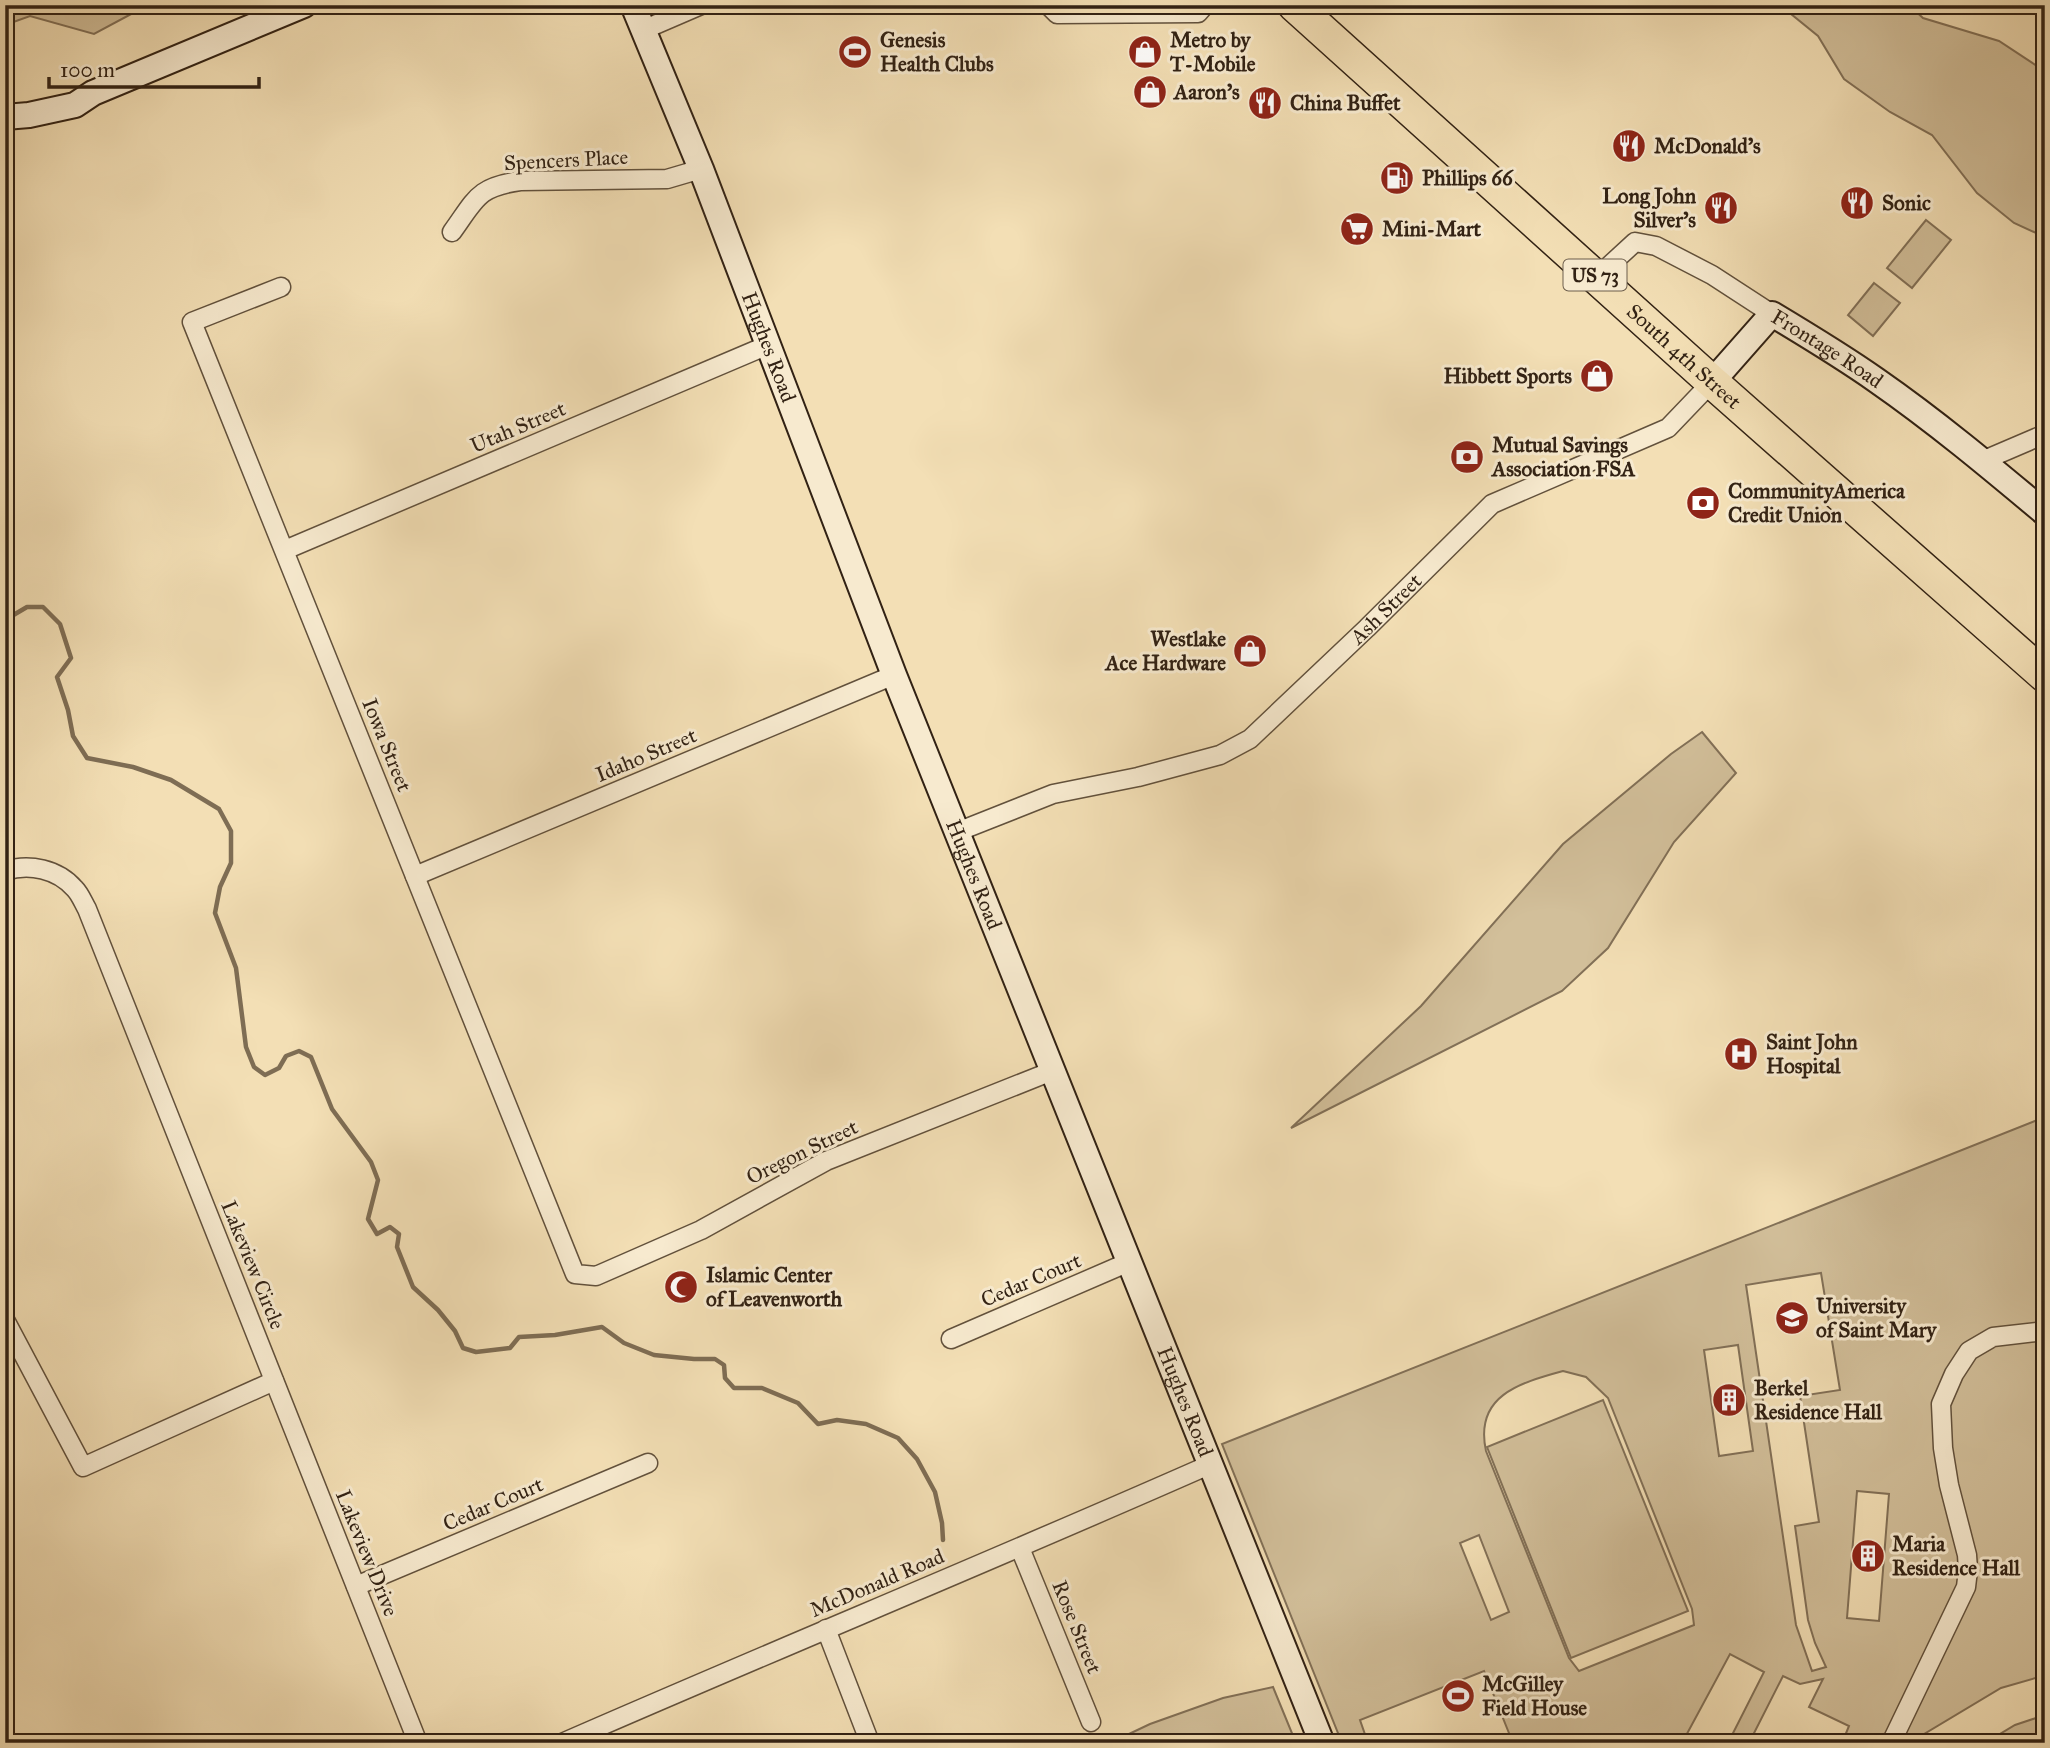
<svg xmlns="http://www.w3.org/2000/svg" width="2050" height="1748" font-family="'IM FELL Great Primer',serif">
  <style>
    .green { fill: #d2bf9a; stroke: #827057; stroke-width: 2; fill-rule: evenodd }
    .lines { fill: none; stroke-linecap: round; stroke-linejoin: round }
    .stream { stroke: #7e6d54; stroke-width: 4.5 }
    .street-casing { stroke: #62513c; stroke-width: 21 }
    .secondary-casing { stroke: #322214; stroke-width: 28 }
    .highway-casing { stroke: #322214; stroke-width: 35 }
    .street { stroke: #f7eacf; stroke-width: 18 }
    .secondary { stroke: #f7eacf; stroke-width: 24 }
    .highway { stroke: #f3dfb5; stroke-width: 32 }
    .labels { text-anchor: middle; stroke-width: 6; stroke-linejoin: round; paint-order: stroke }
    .shield { fill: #f7eacf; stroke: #6d5e4c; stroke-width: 2 }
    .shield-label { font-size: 19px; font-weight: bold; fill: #322214 }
    .poi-label { font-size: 21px; font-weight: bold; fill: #322214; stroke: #f7eacf; text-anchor: start }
    .street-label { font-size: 21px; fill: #322214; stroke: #f7eacf }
  </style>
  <rect width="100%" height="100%" fill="#f3dfb5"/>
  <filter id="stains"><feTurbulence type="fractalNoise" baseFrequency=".00286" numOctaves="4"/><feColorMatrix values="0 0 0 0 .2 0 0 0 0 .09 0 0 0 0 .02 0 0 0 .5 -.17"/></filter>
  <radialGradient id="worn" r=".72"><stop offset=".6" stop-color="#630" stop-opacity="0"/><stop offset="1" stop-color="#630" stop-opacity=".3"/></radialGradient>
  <g class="green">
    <polygon points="5,5 148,5 94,34 30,16 5,25"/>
    <polygon points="1780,5 1909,5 1923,18 1999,41 2040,68 2045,89 2045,237 2014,223 1977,193 1932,135 1890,112 1844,79 1818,36"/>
    <polygon points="1926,220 1951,240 1912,288 1887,268"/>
    <polygon points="1874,283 1900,303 1873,336 1848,315"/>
    <polygon points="1702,732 1736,773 1674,842 1608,948 1562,991 1291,1128 1421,1006 1563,844 1671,754"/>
    <path d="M2045,1117V1696L2039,1677L2001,1688L1909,1743H1842L1849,1726L1809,1707L1823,1679L1800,1684L1783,1676L1749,1743H1728L1764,1672L1730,1654L1682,1743H1513L1484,1671L1360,1720L1368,1743H1342L1222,1444ZM1821,1273L1840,1390L1800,1396L1819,1522L1795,1526L1808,1620L1815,1643L1826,1667L1812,1671L1796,1625L1746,1285ZM1738,1345L1753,1451L1719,1456L1704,1350ZM1563,1371L1586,1377L1608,1398L1692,1609L1694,1625L1579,1671L1569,1658L1486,1451C1474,1396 1519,1383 1563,1371ZM1857,1491L1889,1494L1879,1621L1847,1618ZM1479,1535L1509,1612L1491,1620L1460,1543Z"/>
    <polygon points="1603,1400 1688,1611 1571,1658 1487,1447"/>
    <polygon points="1273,1687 1296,1743 1110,1743 1150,1724 1223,1698"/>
    <polygon points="2045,1715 2045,1743 1985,1743 2015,1725"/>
  </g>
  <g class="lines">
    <g class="stream">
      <polyline points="5,6 8,5"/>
      <polyline points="5,620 27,607 43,607 60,624 71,658 57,677 68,710 73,736 87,758 133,767 171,780 219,809 231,831 231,863 220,887 215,913 236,968 246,1047 254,1067 265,1075 279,1068 286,1056 299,1051 311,1057 332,1109 371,1162 378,1180 368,1219 377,1234 390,1227 399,1234 397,1247 413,1287 438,1310 455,1331 463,1348 476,1352 510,1348 519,1337 555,1335 602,1327 624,1343 654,1355 694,1359 715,1359 724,1365 725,1378 734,1388 762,1388 798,1403 818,1424 837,1420 866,1424 898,1438 917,1459 935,1492 942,1523 943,1540"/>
    </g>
    <g class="street-casing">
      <g id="street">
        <polyline points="1048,5 1057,14 1198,13 1205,5"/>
        <polyline points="643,30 701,5"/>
        <path d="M452,232C476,199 477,187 520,181L667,179L701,169"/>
        <polyline points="1597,277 1635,242 1656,246 1712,275 1772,314"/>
        <polyline points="281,287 192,322 575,1274 596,1276 701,1230 826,1161 1052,1071"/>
        <polyline points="1982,461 2045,434"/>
        <polyline points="285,550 768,345"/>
        <path id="s1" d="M957,832L1053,794L1138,777L1220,755L1250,739L1367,628L1492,504L1668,428L1712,382"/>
        <path d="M5,871C29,863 58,869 75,889C80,894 83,902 87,909L418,1743"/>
        <polyline points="415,876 894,675"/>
        <polyline points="5,1320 83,1467 274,1381"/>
        <polyline points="951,1339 1129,1262"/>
        <polyline points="1020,1548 1091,1722"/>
        <polyline points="356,1586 648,1463"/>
        <polyline points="826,1629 870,1743"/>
        <path d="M562,1743C777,1649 994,1560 1209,1465"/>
        <polyline points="1891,1743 1966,1587 1968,1570 1967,1555 1949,1485 1943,1448 1941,1404 1954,1374 1969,1351 1993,1337 2045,1331"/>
      </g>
    </g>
    <g class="secondary-casing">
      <g id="secondary">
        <path id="s2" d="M633,5L701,169L894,675L1322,1743"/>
        <polyline points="5,117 29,115 75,105 93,93 304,5"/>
        <path id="s3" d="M1712,382L1772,314C1807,335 1842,356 1876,380C1935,421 1990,467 2045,513"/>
      </g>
    </g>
    <g class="highway-casing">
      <g id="highway">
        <path id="s4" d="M1294,5L1712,382L2045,676"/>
      </g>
    </g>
    <use href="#street" class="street"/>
    <use href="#secondary" class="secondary"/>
    <use href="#highway" class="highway"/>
  </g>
  <defs>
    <g id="stadium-disc" transform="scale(1.75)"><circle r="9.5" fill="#8f2418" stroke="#f7eacf"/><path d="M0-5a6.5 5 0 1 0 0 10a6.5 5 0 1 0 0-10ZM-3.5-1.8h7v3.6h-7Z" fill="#fff"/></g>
    <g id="shop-disc" transform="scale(1.75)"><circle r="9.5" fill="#8f2418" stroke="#f7eacf"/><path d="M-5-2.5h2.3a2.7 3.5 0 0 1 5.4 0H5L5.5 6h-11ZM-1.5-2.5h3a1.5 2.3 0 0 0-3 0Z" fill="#fff"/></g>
    <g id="restaurant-disc" transform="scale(1.75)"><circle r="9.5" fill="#8f2418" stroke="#f7eacf"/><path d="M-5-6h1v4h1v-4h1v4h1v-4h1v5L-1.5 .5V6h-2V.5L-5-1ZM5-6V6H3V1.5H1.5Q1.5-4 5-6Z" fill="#fff"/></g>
    <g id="fuel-disc" transform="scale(1.75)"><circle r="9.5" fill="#8f2418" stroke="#f7eacf"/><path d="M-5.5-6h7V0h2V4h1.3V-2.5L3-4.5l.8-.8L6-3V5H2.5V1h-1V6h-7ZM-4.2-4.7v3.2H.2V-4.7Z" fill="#fff"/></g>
    <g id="supermarket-disc" transform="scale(1.75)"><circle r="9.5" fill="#8f2418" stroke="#f7eacf"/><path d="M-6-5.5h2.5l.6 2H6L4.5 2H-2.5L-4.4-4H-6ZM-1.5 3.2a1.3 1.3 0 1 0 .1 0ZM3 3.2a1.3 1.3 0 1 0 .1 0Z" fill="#fff"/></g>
    <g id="bank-disc" transform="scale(1.75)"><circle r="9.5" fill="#8f2418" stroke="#f7eacf"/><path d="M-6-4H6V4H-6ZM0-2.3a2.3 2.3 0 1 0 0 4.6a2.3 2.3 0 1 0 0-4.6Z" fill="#fff"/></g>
    <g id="hospital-disc" transform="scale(1.75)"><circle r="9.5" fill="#8f2418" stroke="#f7eacf"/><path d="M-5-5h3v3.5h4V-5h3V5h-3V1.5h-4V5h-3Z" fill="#fff"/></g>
    <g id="mosque-disc" transform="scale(1.75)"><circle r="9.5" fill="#8f2418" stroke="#f7eacf"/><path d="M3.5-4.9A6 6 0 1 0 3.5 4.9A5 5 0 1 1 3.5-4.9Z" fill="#fff"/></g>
    <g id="university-disc" transform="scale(1.75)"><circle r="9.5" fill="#8f2418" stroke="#f7eacf"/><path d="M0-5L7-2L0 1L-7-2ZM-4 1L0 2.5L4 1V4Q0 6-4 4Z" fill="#fff"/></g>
    <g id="building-disc" transform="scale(1.75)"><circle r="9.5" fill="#8f2418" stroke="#f7eacf"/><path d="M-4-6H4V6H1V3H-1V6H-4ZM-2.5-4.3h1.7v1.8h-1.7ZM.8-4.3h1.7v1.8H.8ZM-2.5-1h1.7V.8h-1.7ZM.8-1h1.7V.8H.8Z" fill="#fff"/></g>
  </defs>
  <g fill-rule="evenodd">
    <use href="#stadium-disc" x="855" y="52"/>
    <use href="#shop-disc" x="1145" y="52"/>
    <use href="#shop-disc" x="1150" y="92"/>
    <use href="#restaurant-disc" x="1265" y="103"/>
    <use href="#restaurant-disc" x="1629" y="146"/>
    <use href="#fuel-disc" x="1397" y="178"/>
    <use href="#restaurant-disc" x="1857" y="203"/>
    <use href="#restaurant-disc" x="1721" y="208"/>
    <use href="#supermarket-disc" x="1357" y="229"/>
    <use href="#shop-disc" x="1597" y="376"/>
    <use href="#bank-disc" x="1467" y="457"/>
    <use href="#bank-disc" x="1703" y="503"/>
    <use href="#shop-disc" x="1250" y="651"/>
    <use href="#hospital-disc" x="1741" y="1054"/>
    <use href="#mosque-disc" x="681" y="1287"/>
    <use href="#university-disc" x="1792" y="1318"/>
    <use href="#building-disc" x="1729" y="1400"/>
    <use href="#building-disc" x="1868" y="1556"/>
    <use href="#stadium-disc" x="1458" y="1696"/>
  </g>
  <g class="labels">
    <rect class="shield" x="1563.5" y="259.5" width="63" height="31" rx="5"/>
    <g class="shield-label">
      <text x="1595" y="282">US 73</text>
    </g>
    <g class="poi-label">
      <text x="880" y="47">Genesis<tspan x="880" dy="24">Health Clubs</tspan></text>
      <text x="1170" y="47">Metro by<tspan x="1170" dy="24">T-Mobile</tspan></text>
      <text x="1174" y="99">Aaron's</text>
      <text x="1290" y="110">China Buffet</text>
      <text x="1654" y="153">McDonald's</text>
      <text x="1422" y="185">Phillips 66</text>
      <text x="1696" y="203" text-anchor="end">Long John<tspan x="1696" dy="24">Silver's</tspan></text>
      <text x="1882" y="210">Sonic</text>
      <text x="1382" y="236">Mini-Mart</text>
      <text x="1572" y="383" text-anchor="end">Hibbett Sports</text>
      <text x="1492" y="452">Mutual Savings<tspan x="1492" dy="24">Association FSA</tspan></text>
      <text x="1728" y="498">CommunityAmerica<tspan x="1728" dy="24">Credit Union</tspan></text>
      <text x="1226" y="646" text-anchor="end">Westlake<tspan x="1226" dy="24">Ace Hardware</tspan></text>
      <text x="1766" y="1049">Saint John<tspan x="1766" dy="24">Hospital</tspan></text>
      <text x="706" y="1282">Islamic Center<tspan x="706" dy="24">of Leavenworth</tspan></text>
      <text x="1816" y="1313">University<tspan x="1816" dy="24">of Saint Mary</tspan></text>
      <text x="1754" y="1395">Berkel<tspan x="1754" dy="24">Residence Hall</tspan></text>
      <text x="1892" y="1551">Maria<tspan x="1892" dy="24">Residence Hall</tspan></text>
      <text x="1482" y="1691">McGilley<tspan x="1482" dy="24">Field House</tspan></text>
    </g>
    <g class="street-label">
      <text transform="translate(566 160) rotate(-3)" y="7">Spencers Place</text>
      <text dy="7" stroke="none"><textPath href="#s2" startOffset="368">Hughes Road</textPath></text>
      <text dy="7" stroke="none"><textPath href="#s3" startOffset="156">Frontage Road</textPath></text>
      <text dy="7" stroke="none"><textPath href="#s4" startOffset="525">South 4th Street</textPath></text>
      <text transform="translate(518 427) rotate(-23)" y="7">Utah Street</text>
      <text dy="7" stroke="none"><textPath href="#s1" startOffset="497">Ash Street</textPath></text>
      <text transform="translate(387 745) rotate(68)" y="7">Iowa Street</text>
      <text transform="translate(646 755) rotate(-23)" y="7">Idaho Street</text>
      <text dy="7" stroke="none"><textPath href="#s2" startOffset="934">Hughes Road</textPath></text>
      <text transform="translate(802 1152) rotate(-26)" y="7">Oregon Street</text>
      <text transform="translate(253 1265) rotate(68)" y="7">Lakeview Circle</text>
      <text transform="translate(1031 1280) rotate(-23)" y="7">Cedar Court</text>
      <text dy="7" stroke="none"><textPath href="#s2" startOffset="1502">Hughes Road</textPath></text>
      <text transform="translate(493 1504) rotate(-23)" y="7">Cedar Court</text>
      <text transform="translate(367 1553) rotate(68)" y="7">Lakeview Drive</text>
      <text transform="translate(877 1583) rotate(-23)" y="7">McDonald Road</text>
      <text transform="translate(1077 1627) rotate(68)" y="7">Rose Street</text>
    </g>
  </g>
  <rect width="2050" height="1748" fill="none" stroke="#f3dfb5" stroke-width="28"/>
  <rect x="7" y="7" width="2036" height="1734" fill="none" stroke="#322214" stroke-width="3.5"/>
  <rect x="14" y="14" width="2022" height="1720" fill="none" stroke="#322214" stroke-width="2"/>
  <path d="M49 77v10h210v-10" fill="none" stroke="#322214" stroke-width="3.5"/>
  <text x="60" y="77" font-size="21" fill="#322214" stroke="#f7eacf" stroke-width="5" paint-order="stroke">100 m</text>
  <rect width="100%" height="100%" filter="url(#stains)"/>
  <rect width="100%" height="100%" fill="url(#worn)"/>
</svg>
